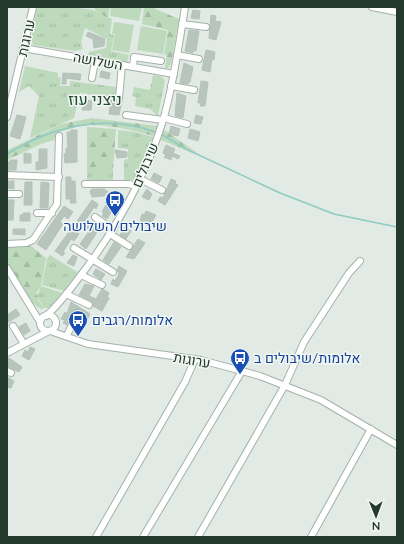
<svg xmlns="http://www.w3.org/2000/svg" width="404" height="544" font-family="Lato,Heebo,sans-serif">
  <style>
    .grass { fill: url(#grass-tufts) }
    .forest { fill: url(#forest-firs) }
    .pitch { fill: #bddabc }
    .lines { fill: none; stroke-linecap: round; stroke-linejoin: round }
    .stream { stroke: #8ecbc2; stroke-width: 1.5 }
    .building { fill: #b7c5bc; stroke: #b4c3b9 }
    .minor-casing { stroke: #a4b2a9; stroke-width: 8 }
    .minor { stroke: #fff; stroke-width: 6 }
    .labels { text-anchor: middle; stroke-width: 3; stroke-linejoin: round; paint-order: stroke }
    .street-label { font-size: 14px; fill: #233a2d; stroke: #f2f7f3 }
    .transit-label { font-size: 14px; fill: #164399; stroke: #f2f7f3; text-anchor: start }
    .quarter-label { font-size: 16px; fill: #214a34; stroke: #f2f7f3 }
  </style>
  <defs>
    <pattern id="grass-tufts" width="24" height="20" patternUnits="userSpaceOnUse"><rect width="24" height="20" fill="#bddabc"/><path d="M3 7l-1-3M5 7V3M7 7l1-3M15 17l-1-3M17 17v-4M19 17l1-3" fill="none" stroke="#a2bca2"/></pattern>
    <pattern id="forest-firs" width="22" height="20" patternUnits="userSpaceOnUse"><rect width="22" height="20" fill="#bddabc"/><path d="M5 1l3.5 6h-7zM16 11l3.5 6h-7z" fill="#a2bca2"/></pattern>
  </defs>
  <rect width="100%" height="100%" fill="#e1eae4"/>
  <g class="grass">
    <path d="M37,7C48,7 87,7 96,11C102,13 106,17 112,19L110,34L114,35L111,51L129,55L127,63L89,56V52L106,48L107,39L85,28L81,42L83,49L75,51L33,45L31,37Z"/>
    <polygon points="25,66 58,73 58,77 61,78 60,86 70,86 70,81 116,87 115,97 80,93 74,118 30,138 39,96 29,86 19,92"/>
    <polygon points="153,75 162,77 165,81 158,116 150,109 135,106 136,97 132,96 134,87 150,90"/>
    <polygon points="118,130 135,132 153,137 136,177 133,180 124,180 124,160 128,159 128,149 118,148"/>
    <polygon points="87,170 113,170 113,182 87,180"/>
    <polygon points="50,255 77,272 77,276 64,291 42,285 47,259"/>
    <polygon points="41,286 63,293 49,308 44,308 37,296"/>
  </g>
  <g class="forest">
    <polygon points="94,7 110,7 108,18 95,10"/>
    <polygon points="144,7 151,7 179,19 171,64 168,68 165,68 167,55 164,55 168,30 142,24"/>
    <path d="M92,118L157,126L153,136C133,130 111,125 90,125C79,125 67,130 56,133L54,140L41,144L7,160V150L14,147L61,124Z"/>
    <polygon points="87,127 116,129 113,170 87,170"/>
    <polygon points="164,130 196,152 195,154 161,140"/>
    <path d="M31,246L46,258L41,286L36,293L39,301L44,308L42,309C26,302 12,276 7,260C6,256 7,251 7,247Z"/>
  </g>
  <g class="pitch">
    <polygon points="111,7 142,7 139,21 110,16"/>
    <polygon points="114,22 134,25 129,53 112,50 115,34 112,34"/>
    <polygon points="141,26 167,31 163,54 137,50"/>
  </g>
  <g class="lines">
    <g class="stream">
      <polyline points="161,134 186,149 280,193 334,214 397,227"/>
      <path d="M7,154C53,126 106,113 158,133"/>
    </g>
  </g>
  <g class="building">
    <polygon points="193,10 200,11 199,19 191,18"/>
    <polygon points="211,15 216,16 215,21 221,22 216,40 209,38"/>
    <polygon points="189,30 199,31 196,51 193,51 193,53 185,51"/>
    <polygon points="88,32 105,39 104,46 94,48 93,39 86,36"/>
    <polygon points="206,50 215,52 214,60 212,59 210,72 202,70"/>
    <polygon points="184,63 193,67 190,82 189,82 188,84 180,83"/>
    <polygon points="101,71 110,73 109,79 100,77"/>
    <polygon points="63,73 81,74 80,80 66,78 66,84 62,84"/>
    <polygon points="201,81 208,82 205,106 200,106 201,103 198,103"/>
    <polygon points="177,93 186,96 183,118 175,116"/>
    <polygon points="85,100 92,101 91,110 82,110"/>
    <polygon points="111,100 118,102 122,101 119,115 109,114"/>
    <polygon points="17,115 26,117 20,139 10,136"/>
    <polygon points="196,115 203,117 201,124 194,123"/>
    <polygon points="171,126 180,129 178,136 169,134"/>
    <polygon points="190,129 200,132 198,141 188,138"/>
    <polygon points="71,130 77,130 77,162 65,163 64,154 66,154 66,148 68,148 67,132 71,132"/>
    <polygon points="166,145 175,149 173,153 180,156 178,159 172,156 171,160 164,157 166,155 163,153"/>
    <polygon points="39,149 47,149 47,168 36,170 36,162 39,162"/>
    <polygon points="115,150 127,152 127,157 117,158"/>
    <polygon points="24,153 31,154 31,163 24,163"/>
    <polygon points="10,160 17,160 16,170 7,170 7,162 10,162"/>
    <polygon points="154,173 162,177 159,183 151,179"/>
    <polygon points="66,177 71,177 71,181 75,181 76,203 70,203 71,199 66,199"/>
    <polygon points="171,179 176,181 175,184 178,185 165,205 158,201 160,197 163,198"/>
    <polygon points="7,181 14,181 14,189 7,188"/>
    <polygon points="25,182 32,182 32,205 24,205"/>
    <polygon points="41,182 49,183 48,208 40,208"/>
    <polygon points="92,189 105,189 105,191 108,191 104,196 92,197 90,191"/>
    <polygon points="147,189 152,194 149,200 142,197"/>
    <polygon points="7,200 14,200 13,220 7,220"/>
    <polygon points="92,200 98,204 96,209 94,207 85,221 99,229 86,249 80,244 90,230 77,221"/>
    <polygon points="106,205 113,209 107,219 102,216 104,213 102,212"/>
    <polygon points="64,206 73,212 68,219 64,216 60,222 63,224 46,250 37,244"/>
    <polygon points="146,211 156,215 149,227 140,222 142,214 144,215"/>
    <polygon points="23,213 30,213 30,221 20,221 20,215 23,215"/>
    <polygon points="124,227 131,231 126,239 120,235"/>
    <polygon points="13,229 25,229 25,235 13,234"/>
    <polygon points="71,229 79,234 74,241 71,239 63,252 65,253 62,256 55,251"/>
    <polygon points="138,239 145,243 141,249 134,259 126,257"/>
    <polygon points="114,242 121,247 109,264 103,260"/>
    <polygon points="73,255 77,257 74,266 67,263"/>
    <polygon points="119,266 127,271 118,287 111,284 113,279 115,281 119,274 117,270"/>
    <polygon points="96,269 105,274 101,280 93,274"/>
    <polygon points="85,284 94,286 89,296 96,299 102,289 109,293 107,297 109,298 102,311 93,306 91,301 79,295"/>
    <polygon points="71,302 90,314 82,329 76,328 82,315 80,309 74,311 67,325 63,323 65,320 61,319 65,312 67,314"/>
    <polygon points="16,309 20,315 7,323 7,315"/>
    <polygon points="26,323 30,331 24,335 19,327"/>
    <polygon points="30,347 35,349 29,360 22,356 25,350 28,352"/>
    <polygon points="9,358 22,367 19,372 7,366 7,360"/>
    <polygon points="7,377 14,381 11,388 7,387"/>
  </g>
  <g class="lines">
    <g class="minor-casing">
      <g id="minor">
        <polyline points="372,7 397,12"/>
        <polyline points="182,24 206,27"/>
        <polyline points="23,48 174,74"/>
        <polyline points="177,55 199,59"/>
        <polyline points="133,67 134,57 161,61"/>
        <polyline points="92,78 95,61"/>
        <polyline points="171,86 194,90"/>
        <polyline points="119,98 122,65"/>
        <polyline points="126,115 163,120"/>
        <polyline points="7,117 33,7"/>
        <polyline points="164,118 187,124"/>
        <polyline points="7,175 59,177"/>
        <polyline points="140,179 162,190"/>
        <polyline points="85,184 129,184 136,186"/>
        <polyline points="7,194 19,194"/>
        <polyline points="37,213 52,213"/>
        <polyline points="95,217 113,230"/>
        <polyline points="110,234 129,246"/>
        <polyline points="7,244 26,243 33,240 57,204 59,136"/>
        <polyline points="74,248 113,272"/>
        <polyline points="7,268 40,322"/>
        <polyline points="81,275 102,285"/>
        <polyline points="66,294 89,305"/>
        <circle cx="48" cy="323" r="8"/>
        <path d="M46,316C62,302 74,284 87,267C120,222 148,171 164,117C174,81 179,44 185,7"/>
        <polyline points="13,326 24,344"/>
        <polyline points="50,331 88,344 201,360 260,376 321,400 397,445"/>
        <polyline points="67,335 78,313"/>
        <polyline points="7,353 49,331"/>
        <polyline points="7,371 11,373"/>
        <polyline points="96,537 185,382 195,359"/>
        <polyline points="143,537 242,371"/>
        <polyline points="198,537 285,385 304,342 349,273 360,261"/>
        <polyline points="311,537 371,429"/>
      </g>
    </g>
    <use href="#minor" class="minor"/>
  </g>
  <defs>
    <g id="bus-pin" transform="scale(1)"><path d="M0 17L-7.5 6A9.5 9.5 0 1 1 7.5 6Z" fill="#1a4fb4" stroke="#f2f7f3"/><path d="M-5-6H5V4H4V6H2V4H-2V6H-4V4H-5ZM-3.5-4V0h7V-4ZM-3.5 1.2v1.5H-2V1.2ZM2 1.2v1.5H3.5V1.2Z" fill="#fff"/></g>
  </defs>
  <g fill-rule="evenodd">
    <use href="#bus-pin" x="115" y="200"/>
    <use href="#bus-pin" x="78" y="320"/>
    <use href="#bus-pin" x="240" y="358"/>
  </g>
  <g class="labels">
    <g class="street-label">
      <text transform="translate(26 38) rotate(-77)" y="5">ערוגות</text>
      <text transform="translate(98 61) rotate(10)" y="5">השלושה</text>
      <text transform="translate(145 165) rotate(-67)" y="5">שיבולים</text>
      <text transform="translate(192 360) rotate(10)" y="5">ערוגות</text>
    </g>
    <g class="transit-label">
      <text x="115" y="231" text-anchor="middle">שיבולים/השלושה</text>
      <text x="92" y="325">אלומות/רגבים</text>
      <text x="254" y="363">אלומות/שיבולים ב</text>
    </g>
    <g class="quarter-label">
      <text x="95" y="105">ניצני עוז</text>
    </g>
  </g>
  <rect width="404" height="544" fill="none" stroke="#233a2d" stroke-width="16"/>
  <g transform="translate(376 516) rotate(179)" stroke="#f2f7f3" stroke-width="3" paint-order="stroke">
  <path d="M0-3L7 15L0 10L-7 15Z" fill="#233a2d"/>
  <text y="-6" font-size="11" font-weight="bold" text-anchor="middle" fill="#233a2d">N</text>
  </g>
</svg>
